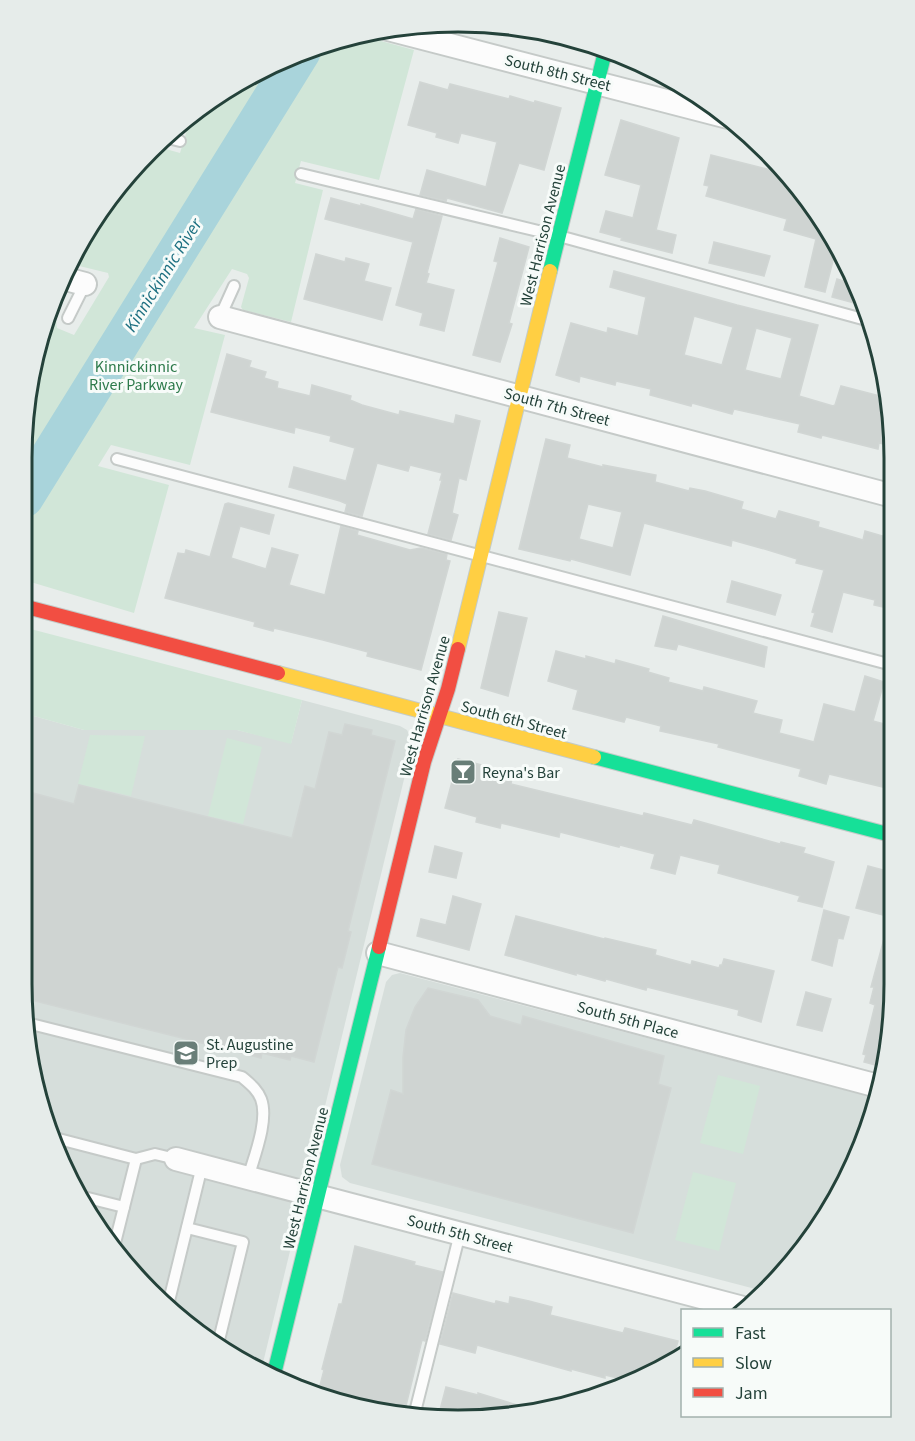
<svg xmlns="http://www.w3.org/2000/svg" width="915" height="1441" font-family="'Source Sans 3',sans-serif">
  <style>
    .built { fill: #d6dedb }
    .green { fill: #d1e6d8 }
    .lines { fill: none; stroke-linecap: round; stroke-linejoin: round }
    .river { stroke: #a9d4db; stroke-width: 39 }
    .building { fill: #cfd4d2; stroke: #d1d6d4; stroke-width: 1.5; fill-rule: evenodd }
    .lane-casing { stroke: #c5cac8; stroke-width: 14 }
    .street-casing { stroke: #c5cac8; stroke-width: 26 }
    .fast-casing { stroke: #c3cbc8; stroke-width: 16 }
    .slow-casing { stroke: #c3cbc8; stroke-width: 16 }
    .jam-casing { stroke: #c3cbc8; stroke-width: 16 }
    .lane { stroke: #fcfcfc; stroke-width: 10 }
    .street { stroke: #fcfcfc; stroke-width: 22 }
    .fast { stroke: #16e098; stroke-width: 14 }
    .slow { stroke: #ffcf43; stroke-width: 14 }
    .jam { stroke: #f24e42; stroke-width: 14 }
    .labels { text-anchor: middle; stroke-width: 6; stroke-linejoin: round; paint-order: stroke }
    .street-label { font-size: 16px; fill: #24423a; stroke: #f7fbf9 }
    .park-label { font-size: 16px; fill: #2d7a4b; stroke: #f7fbf9 }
    .poi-label { font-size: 16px; fill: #24423a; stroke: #f7fbf9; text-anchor: start }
    .water-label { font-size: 18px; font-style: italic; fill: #1c6f80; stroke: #f7fbf9 }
    .rim { fill: none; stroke: #24423a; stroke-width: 3 }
  </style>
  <rect width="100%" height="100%" fill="#e8edeb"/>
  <g class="built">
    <polygon points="302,700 400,726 407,730 413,742 262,1367 192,1330 95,1226 44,1123 21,983 23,713 84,730 237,730 291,743"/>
    <polygon points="400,973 875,1098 861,1151 786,1271 763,1291 350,1183 342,1177 340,1165 386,982 392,975"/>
  </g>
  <g class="green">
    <path d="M372,31L370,38L414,50L379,180L301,161L295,183L323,190L291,322L243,310L241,307L249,278L247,274L232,269L194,328L225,335L190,465L111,445L98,466L169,485L134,613L24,580L25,400L57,294C65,306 54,315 57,328L74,335L109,277L108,273L67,263L129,170L155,146L180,153L187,130L175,127C225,80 305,42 372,31Z"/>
    <polygon points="23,627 302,700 291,744 237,730 84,730 23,713"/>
    <polygon points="90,735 145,736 131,796 78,784"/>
    <polygon points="227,738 262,747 243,824 208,816"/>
    <polygon points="718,1075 760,1086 743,1154 700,1143"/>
    <polygon points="693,1172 736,1183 719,1251 675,1240"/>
  </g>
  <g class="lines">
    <polyline class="river" points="24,498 301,52"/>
  </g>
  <g class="building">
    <polygon points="420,82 448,90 450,84 509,99 510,96 534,103 535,101 561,108 544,170 519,163 502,213 447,198 446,201 420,195 427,170 486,187 497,142 461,133 458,143 436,137 437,133 408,125"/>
    <polygon points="621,120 679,138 656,230 676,235 672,253 621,240 622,238 600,232 606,211 633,218 641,185 605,175"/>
    <polygon points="711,155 787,174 804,192 837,245 825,292 805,287 816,239 784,230 787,219 706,196 709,186 704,185"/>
    <polygon points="331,198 361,206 361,204 413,219 416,209 442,216 427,273 429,274 426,283 454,290 444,331 420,325 423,313 396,305 413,242 325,219"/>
    <polygon points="500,238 529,247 509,323 512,324 500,362 473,355 498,262 494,261"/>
    <polygon points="714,242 770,256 764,276 709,263"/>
    <polygon points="316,254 345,262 346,258 369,264 364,281 391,288 382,320 304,299"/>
    <path d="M614,271L737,305L818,325L799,396L833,406L835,405L841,386L888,398L893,429V446L879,443L878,449L822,435L821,438L798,432L800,424L734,409L732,414L692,403L691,406L650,395L651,389L616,381L615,385L580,376L579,382L556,375L571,323L607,333L608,328L638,336L646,297L610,287ZM694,316L733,327L722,365L684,355ZM756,328L792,338L781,379L745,370Z"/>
    <polygon points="837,279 857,285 865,306 832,297"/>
    <polygon points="227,354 251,361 249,367 266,372 264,378 278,382 277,388 310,396 312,385 351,396 350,400 362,405 399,415 400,411 454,424 456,415 480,421 466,480 459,478 452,513 458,515 451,540 428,534 442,480 440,480 442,473 410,465 408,471 377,463 362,516 345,512 347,504 340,501 289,487 294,467 346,481 355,448 330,441 331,436 295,427 294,433 211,412"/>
    <path d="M546,439L570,445L567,458L603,467V465L656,475L655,482L689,491L690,488L705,491L743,502L741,509L776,519L779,511L819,522L818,527L863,540L865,531L893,539L892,609L874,605L875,600L843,592L832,632L811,626L815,613L812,612L824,570L796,563L797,559L768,550L732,540L731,546L644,523L630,575L571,559L570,561L519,549ZM588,504L622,512L613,548L579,539Z"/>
    <polygon points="228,503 274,515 269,534 240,526 231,558 266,569 272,548 298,555 289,585 325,595 341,526 358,531 357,535 410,550 421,548 447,554 446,560 450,561 421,670 367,656 368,652 323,640 274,628 273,631 254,626 255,622 165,598 178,553 185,554 186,550 210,557 225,504"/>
    <polygon points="732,581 781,595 775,615 727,602"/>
    <polygon points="499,612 527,618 508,696 481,688"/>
    <polygon points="663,616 767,647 764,667 678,644 676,650 655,646"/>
    <polygon points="556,651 586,659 586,656 615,664 616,660 649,669 648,672 669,678 668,682 703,691 704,687 757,701 753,713 782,720 779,733 814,742 824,704 855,712 865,676 884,682 873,721 892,726 892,771 887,788 829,774 826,784 799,776 801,769 718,747 719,744 660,731 661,726 626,717 624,722 573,709 578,690 548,681"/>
    <polygon points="345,724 372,730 371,735 395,741 348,931 351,932 342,968 338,967 314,1062 291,1056 290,1060 262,1053 261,1058 23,998 21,984 21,948 31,907 22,904 22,790 74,804 79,785 292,838 305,786 315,789 329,732 342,735"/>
    <polygon points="458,759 486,766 484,771 512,778 511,784 643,816 644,813 692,825 694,820 780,844 781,842 805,848 803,853 834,862 822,907 798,901 800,896 718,873 720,865 680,855 675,874 651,868 655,854 620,845 619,847 560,832 559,837 501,823 500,828 476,822 477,817 445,808"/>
    <polygon points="435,846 462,853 456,878 429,872"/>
    <polygon points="868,866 891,872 891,917 856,908"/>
    <polygon points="453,896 481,904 469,950 417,936 421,919 446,925"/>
    <polygon points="824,910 849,917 843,939 838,938 832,966 812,960"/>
    <polygon points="516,916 604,939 605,938 656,950 655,955 691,965 692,961 719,968 720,965 722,965 724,959 774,971 761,1022 738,1015 739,1010 647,987 646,990 606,979 605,981 576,973 576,975 505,955"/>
    <polygon points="885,935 891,936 890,1040 883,1067 864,1062 866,1055 863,1054 875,1005 870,1003 874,987 871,987"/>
    <polygon points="428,988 478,1000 490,1016 521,1025 523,1016 664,1056 658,1084 671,1088 633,1233 372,1164 391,1090 403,1094 403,1057 406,1030 415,1007"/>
    <polygon points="806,992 831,999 822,1031 797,1025"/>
    <polygon points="355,1246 415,1262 414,1265 443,1272 425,1341 422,1340 404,1414 317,1397 324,1370 322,1369 339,1304 342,1304"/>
    <polygon points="453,1293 495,1304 496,1301 509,1304 510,1297 529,1301 552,1307 550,1315 623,1333 625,1328 678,1341 673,1359 626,1380 605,1375 605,1378 571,1369 571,1371 477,1345 475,1353 440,1344"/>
    <polygon points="446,1387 478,1395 478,1393 530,1409 464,1416 440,1410"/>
  </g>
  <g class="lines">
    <g class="lane-casing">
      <g id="lane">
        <polyline points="164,137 180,141"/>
        <polyline points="301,174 559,236 870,321"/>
        <polyline points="220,317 234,286"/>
        <polyline points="68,318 85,284"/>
        <polyline points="117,459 892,665"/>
        <path d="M27,1023L242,1077C250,1084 257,1089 261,1099C269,1120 254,1157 248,1178"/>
        <polyline points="51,1137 136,1159 155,1154 176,1159"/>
        <polyline points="80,1196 124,1207"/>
        <polyline points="187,1228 243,1242 218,1344"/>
        <polyline points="114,1247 136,1159"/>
        <polyline points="168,1305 202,1166"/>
        <polyline points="414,1416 460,1233"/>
      </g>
    </g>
    <g class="street-casing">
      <g id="street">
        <polyline points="388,29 728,117"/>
        <polyline points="62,278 85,284"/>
        <polyline points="220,317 893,496"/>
        <polyline points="378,953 878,1086"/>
        <polyline points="176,1159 743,1308"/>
      </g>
    </g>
    <g class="fast-casing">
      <g id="fast">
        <polyline points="550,271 606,48"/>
        <polyline points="594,757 891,835"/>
        <polyline points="274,1374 379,947"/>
      </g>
    </g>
    <g class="slow-casing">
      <g id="slow">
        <polyline points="458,649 550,271"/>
        <polyline points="278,673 594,757"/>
      </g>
    </g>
    <g class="jam-casing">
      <g id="jam">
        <polyline points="23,606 278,673"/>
        <polyline points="379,947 424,762 448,689 458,649"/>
      </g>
    </g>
    <use href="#lane" class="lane"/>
    <use href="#street" class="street"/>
    <use href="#fast" class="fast"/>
    <use href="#slow" class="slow"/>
    <use href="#jam" class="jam"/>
  </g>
  <defs>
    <g id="bar-square" transform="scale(1.35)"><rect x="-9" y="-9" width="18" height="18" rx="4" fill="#697e78" stroke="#f7fbf9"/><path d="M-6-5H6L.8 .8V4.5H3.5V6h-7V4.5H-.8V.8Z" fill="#fff"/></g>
    <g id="school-square" transform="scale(1.35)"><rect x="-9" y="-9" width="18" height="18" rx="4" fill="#697e78" stroke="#f7fbf9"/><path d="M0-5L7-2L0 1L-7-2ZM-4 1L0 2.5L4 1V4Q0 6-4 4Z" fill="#fff"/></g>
  </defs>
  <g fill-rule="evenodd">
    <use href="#bar-square" x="463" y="772"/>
    <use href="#school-square" x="186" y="1053"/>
  </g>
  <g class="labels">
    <g class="street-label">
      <text transform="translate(558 72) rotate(14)" y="6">South 8th Street</text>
      <text transform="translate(542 235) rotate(-76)" y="6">West Harrison Avenue</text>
      <text transform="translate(557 406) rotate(15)" y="6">South 7th Street</text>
      <text transform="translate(424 706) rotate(-74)" y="6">West Harrison Avenue</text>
      <text transform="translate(514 719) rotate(15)" y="6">South 6th Street</text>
      <text transform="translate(628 1019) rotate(15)" y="6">South 5th Place</text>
      <text transform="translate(305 1178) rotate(-76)" y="6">West Harrison Avenue</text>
      <text transform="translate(460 1233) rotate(15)" y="6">South 5th Street</text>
    </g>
    <g class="park-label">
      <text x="136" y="372">Kinnickinnic<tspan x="136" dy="18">River Parkway</tspan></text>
    </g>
    <g class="poi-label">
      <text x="482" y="778">Reyna's Bar</text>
      <text x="206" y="1050">St. Augustine<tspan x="206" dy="18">Prep</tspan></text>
    </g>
    <g class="water-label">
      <text transform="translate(163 275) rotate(-58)" y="6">Kinnickinnic River</text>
    </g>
  </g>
  <path d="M0 0H915V1441H0ZM458 32H458A426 426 0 0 1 884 458V984A426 426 0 0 1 458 1410H458A426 426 0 0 1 32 984V458A426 426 0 0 1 458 32Z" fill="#e6ecea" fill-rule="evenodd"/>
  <path class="rim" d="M458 32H458A426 426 0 0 1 884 458V984A426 426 0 0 1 458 1410H458A426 426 0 0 1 32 984V458A426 426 0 0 1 458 32Z"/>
  <rect x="681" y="1309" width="210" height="108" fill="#f7fbf9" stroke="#a3b1ad" stroke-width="1.5"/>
  <rect x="693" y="1328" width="30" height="9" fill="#16e098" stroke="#a3b1ad" stroke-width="1.5"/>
  <text x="735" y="1339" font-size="18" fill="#24423a">Fast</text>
  <rect x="693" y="1358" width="30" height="9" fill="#ffcf43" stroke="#a3b1ad" stroke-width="1.5"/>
  <text x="735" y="1369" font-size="18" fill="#24423a">Slow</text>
  <rect x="693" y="1388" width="30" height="9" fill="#f24e42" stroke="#a3b1ad" stroke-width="1.5"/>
  <text x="735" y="1399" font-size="18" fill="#24423a">Jam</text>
</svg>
